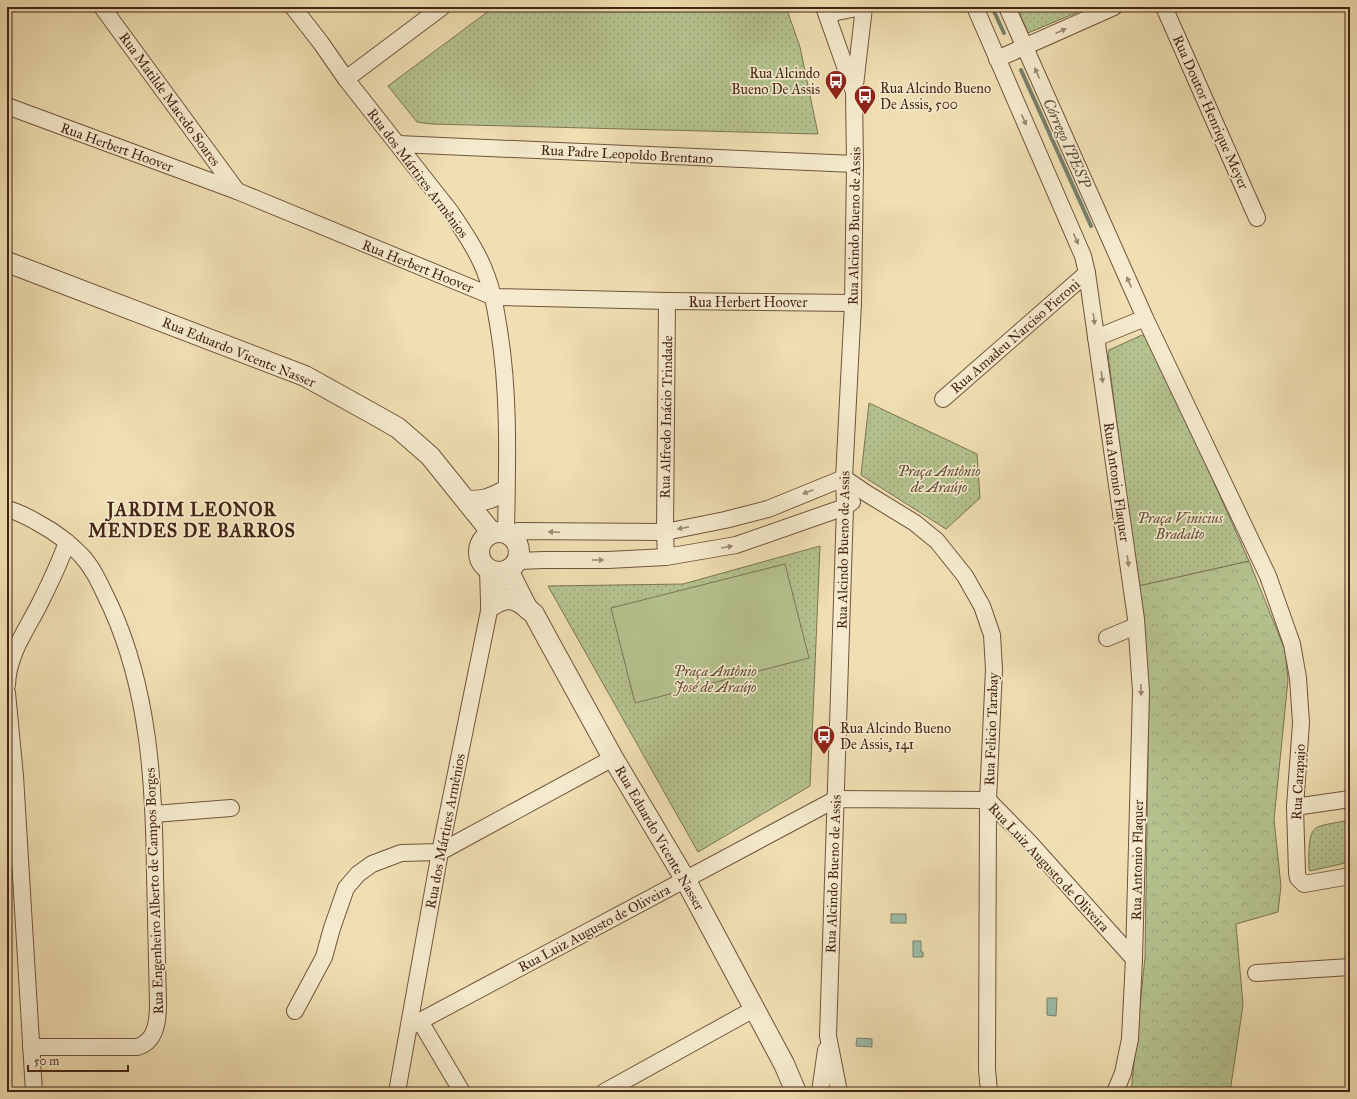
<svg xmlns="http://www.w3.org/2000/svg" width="1357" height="1099" font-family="'IM FELL Great Primer',serif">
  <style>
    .forest { fill: url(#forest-crowns); stroke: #7d7452 }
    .park { fill: url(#park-dots); stroke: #7d7452 }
    .pitch { fill: #b5c38f; stroke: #7d7452 }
    .water { fill: #9bbda7; stroke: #79806d }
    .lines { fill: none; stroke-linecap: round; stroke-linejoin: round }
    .stream { stroke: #79806d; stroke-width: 4 }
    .minor-casing { stroke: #70533c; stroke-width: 18 }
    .tertiary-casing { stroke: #70533c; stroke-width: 22 }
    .minor { stroke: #f5eacd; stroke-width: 16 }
    .tertiary { stroke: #f5eacd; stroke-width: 20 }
    .oneway { fill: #9d8771 }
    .labels { text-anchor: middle; stroke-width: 3.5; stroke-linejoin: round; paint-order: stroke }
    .poi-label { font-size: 14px; fill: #452415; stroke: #f5eacd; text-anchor: start }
    .street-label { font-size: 14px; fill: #452415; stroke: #f5eacd }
    .park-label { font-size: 14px; font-style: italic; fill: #614c34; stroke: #f5eacd }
    .water-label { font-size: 15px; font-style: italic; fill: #5a4a3a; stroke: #f5eacd }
    .district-label { font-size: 18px; font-weight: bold; letter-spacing: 1px; fill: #452415; stroke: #f5eacd }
  </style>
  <defs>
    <pattern id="forest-crowns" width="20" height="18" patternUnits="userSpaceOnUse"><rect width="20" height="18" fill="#b5c38f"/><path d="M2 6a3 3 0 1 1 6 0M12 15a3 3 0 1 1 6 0" fill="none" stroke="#9da77a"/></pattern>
    <pattern id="park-dots" width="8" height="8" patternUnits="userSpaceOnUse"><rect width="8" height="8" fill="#b5c38f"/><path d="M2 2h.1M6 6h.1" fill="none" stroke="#9da77a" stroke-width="1.8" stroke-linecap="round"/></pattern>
  </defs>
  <rect width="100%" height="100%" fill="#efdfb2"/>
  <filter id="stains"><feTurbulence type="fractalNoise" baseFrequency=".005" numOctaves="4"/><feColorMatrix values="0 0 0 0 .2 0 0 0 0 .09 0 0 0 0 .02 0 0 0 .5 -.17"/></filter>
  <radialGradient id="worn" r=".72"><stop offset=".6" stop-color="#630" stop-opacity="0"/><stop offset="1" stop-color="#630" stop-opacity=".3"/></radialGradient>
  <polygon class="forest" points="1249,561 1285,650 1288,680 1274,820 1281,886 1278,912 1236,924 1243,1005 1230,1092 1131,1092 1145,958 1148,761 1149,701 1138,586"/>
  <g class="park">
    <polygon points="494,7 786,7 800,47 818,134 431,124 417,122 388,86"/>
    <polygon points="1017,7 1090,7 1028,33"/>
    <polygon points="1142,335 1146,338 1183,413 1249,561 1138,586 1108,354 1109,350"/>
    <polygon points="869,403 977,454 980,498 946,529 861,475"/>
    <polygon points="820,546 810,786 698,852 548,586 683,584"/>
    <path d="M1350,820V862L1310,871L1309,870C1309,861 1307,833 1316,828C1322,824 1342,822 1350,820Z"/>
  </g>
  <polygon class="pitch" points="785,564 809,658 635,703 611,608"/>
  <g class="water">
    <rect x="891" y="914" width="15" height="9"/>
    <polygon points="913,941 921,941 921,952 923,952 923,957 913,957"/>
    <polygon points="1047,998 1057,998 1056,1016 1047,1015"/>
    <polygon points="857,1038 872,1039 872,1047 856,1046"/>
  </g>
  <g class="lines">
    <g class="stream">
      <polyline points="992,7 1004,33"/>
      <polyline points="1021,70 1091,226"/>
    </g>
    <g class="minor-casing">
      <g id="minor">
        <polyline points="102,7 237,191"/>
        <path d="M293,7L321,43L346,79L450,211C464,232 479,253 487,277C494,295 496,312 499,330C510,398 507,466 506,534"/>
        <polyline points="824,7 853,89"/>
        <polyline points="975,7 1083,256 1087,273 1136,619 1141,692 1134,959 1130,1039 1123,1073 1115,1092"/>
        <polyline points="1007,7 1145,318 1268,576 1292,644 1298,678 1301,723 1295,807 1297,873 1298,878 1304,884 1350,876"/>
        <polyline points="1164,7 1257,218"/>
        <polyline points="827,14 862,7"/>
        <polyline points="997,59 1114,7"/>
        <polyline points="346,79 442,7"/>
        <polyline points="7,106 237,191 494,297 667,301 853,303"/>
        <polyline points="398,144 855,164"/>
        <polyline points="1096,338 1145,318"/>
        <polyline points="943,399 1087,273"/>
        <path d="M7,509C19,512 30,518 40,524C55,532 69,543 81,555C95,570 102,589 111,607C149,691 154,783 155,874C156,917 157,961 158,1004C158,1021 156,1042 137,1047H31"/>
        <polyline points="509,535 518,531 665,532 725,520 768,509 844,478 866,493 915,523 937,541 965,576 982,606 992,635 994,669 988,800 987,1069 989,1092"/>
        <polyline points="666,557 665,532 667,301"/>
        <polyline points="517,561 544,560 608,560 666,557 736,545 845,507 852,502"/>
        <polyline points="488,570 489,603"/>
        <polyline points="1107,638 1136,626"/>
        <path d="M7,685C8,653 28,628 41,601C51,581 60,562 67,542"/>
        <polyline points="7,693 15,776 34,1092"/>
        <polyline points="1295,807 1350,799"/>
        <polyline points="154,814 231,808"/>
        <polyline points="1256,973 1350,967"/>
        <polyline points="295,1011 324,957 332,928 346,888 358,874 372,864 401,853 440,852 613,758"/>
        <polyline points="420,1021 462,1092"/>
        <polyline points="409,1027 836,799 988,800 1030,843 1134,959"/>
        <polyline points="397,1092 440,852 489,611 504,572"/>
        <polyline points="604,1092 754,1009"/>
        <polyline points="820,1092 826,1050"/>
        <polyline points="839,1092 828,1036 845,507 844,478 853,303 855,164 854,94 864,7"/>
      </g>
    </g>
    <g class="tertiary-casing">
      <g id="tertiary">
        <polyline points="7,262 305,376 377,416 398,428 430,456 492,533"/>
        <path d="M467,501C481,501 488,500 501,493"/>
        <circle cx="499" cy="552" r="20"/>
        <polyline points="508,570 524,602 528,609 534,614 547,638 613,758 685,879 784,1064 796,1092"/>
        <path d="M491,606C506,596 515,597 528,609"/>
      </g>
    </g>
    <use href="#minor" class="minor"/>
    <use href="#tertiary" class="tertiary"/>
  </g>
  <defs><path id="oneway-solid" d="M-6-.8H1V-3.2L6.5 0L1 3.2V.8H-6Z"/></defs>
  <g class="oneway">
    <use href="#oneway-solid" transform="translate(1061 31) rotate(-24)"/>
    <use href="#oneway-solid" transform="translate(1037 73) rotate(-114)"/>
    <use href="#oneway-solid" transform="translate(1024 120) rotate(66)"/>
    <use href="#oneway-solid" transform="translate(1076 239) rotate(66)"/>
    <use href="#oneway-solid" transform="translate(1129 282) rotate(-114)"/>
    <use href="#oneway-solid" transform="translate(1094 319) rotate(82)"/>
    <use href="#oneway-solid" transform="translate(1102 377) rotate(82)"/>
    <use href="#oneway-solid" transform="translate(808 492) rotate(159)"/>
    <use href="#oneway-solid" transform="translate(683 528) rotate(169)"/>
    <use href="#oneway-solid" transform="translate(554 532) rotate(-178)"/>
    <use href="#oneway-solid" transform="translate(727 547) rotate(-10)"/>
    <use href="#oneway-solid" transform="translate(598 560)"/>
    <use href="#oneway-solid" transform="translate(1128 561) rotate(82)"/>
    <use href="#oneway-solid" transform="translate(1141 690) rotate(88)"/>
  </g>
  <defs>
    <g id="bus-pin" transform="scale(1.15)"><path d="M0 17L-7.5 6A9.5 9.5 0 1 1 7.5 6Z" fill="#8f2418" stroke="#f5eacd"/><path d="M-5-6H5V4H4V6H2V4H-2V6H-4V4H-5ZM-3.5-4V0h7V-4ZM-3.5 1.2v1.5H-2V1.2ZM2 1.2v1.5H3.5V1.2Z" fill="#fff"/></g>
  </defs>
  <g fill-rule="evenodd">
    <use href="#bus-pin" x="836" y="81"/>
    <use href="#bus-pin" x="865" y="96"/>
    <use href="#bus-pin" x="824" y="736"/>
  </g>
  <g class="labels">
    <g class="poi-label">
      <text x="820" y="78" text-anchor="end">Rua Alcindo<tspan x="820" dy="16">Bueno De Assis</tspan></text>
      <text x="880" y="93">Rua Alcindo Bueno<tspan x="880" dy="16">De Assis, 500</tspan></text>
      <text x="840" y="733">Rua Alcindo Bueno<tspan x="840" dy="16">De Assis, 141</tspan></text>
    </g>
    <g class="street-label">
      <text transform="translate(170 99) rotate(54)" y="5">Rua Matilde Macedo Soares</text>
      <text transform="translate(1211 112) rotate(66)" y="5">Rua Doutor Henrique Meyer</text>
      <text transform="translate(117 147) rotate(20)" y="5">Rua Herbert Hoover</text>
      <text transform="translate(627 154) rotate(3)" y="5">Rua Padre Leopoldo Brentano</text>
      <text transform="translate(418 173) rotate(53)" y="5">Rua dos Mártires Armênios</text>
      <text transform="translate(854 226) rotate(-89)" y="5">Rua Alcindo Bueno de Assis</text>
      <text transform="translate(418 266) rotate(22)" y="5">Rua Herbert Hoover</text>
      <text x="748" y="307">Rua Herbert Hoover</text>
      <text transform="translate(1015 336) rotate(-41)" y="5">Rua Amadeu Narciso Pieroni</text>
      <text transform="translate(239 352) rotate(22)" y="5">Rua Eduardo Vicente Nasser</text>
      <text transform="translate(666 417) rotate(-89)" y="5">Rua Alfredo Inácio Trindade</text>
      <text transform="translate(1117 482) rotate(82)" y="5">Rua Antonio Flaquer</text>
      <text transform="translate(843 550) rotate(-89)" y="5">Rua Alcindo Bueno de Assis</text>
      <text transform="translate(991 729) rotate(-88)" y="5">Rua Felicio Tarabay</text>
      <text transform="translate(1298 782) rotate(-87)" y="5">Rua Carapajo</text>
      <text transform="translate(445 831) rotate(-79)" y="5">Rua dos Mártires Armênios</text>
      <text transform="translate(660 838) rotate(60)" y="5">Rua Eduardo Vicente Nasser</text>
      <text transform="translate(1137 860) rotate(-89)" y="5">Rua Antonio Flaquer</text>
      <text transform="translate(1049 867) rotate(47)" y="5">Rua Luiz Augusto de Oliveira</text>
      <text transform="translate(833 874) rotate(-88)" y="5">Rua Alcindo Bueno de Assis</text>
      <text transform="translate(154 891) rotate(-92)" y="5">Rua Engenheiro Alberto de Campos Borges</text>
      <text transform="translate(594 928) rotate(-28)" y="5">Rua Luiz Augusto de Oliveira</text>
    </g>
    <g class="park-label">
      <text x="939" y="476">Praça Antônio<tspan x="939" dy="16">de Araújo</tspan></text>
      <text x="1180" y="523">Praça Vinicius<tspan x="1180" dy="16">Bradalto</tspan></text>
      <text x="715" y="676">Praça Antônio<tspan x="715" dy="16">José de Araújo</tspan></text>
    </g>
    <g class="water-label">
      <text transform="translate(1067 143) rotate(66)" y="5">Córrego IPESP</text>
    </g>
    <g class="district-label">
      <text x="192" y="516">JARDIM LEONOR<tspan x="192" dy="21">MENDES DE BARROS</tspan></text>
    </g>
  </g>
  <rect width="1357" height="1099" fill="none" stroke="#efdfb2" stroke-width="24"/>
  <rect x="8" y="8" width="1341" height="1083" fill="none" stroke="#452415" stroke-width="2"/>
  <rect x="12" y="12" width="1333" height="1075" fill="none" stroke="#452415"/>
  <path d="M28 1065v6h100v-6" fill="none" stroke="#452415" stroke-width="2"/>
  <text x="34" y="1065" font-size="12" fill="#452415" stroke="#f5eacd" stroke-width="3" paint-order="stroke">50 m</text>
  <rect width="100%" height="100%" filter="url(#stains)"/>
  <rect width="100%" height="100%" fill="url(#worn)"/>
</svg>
